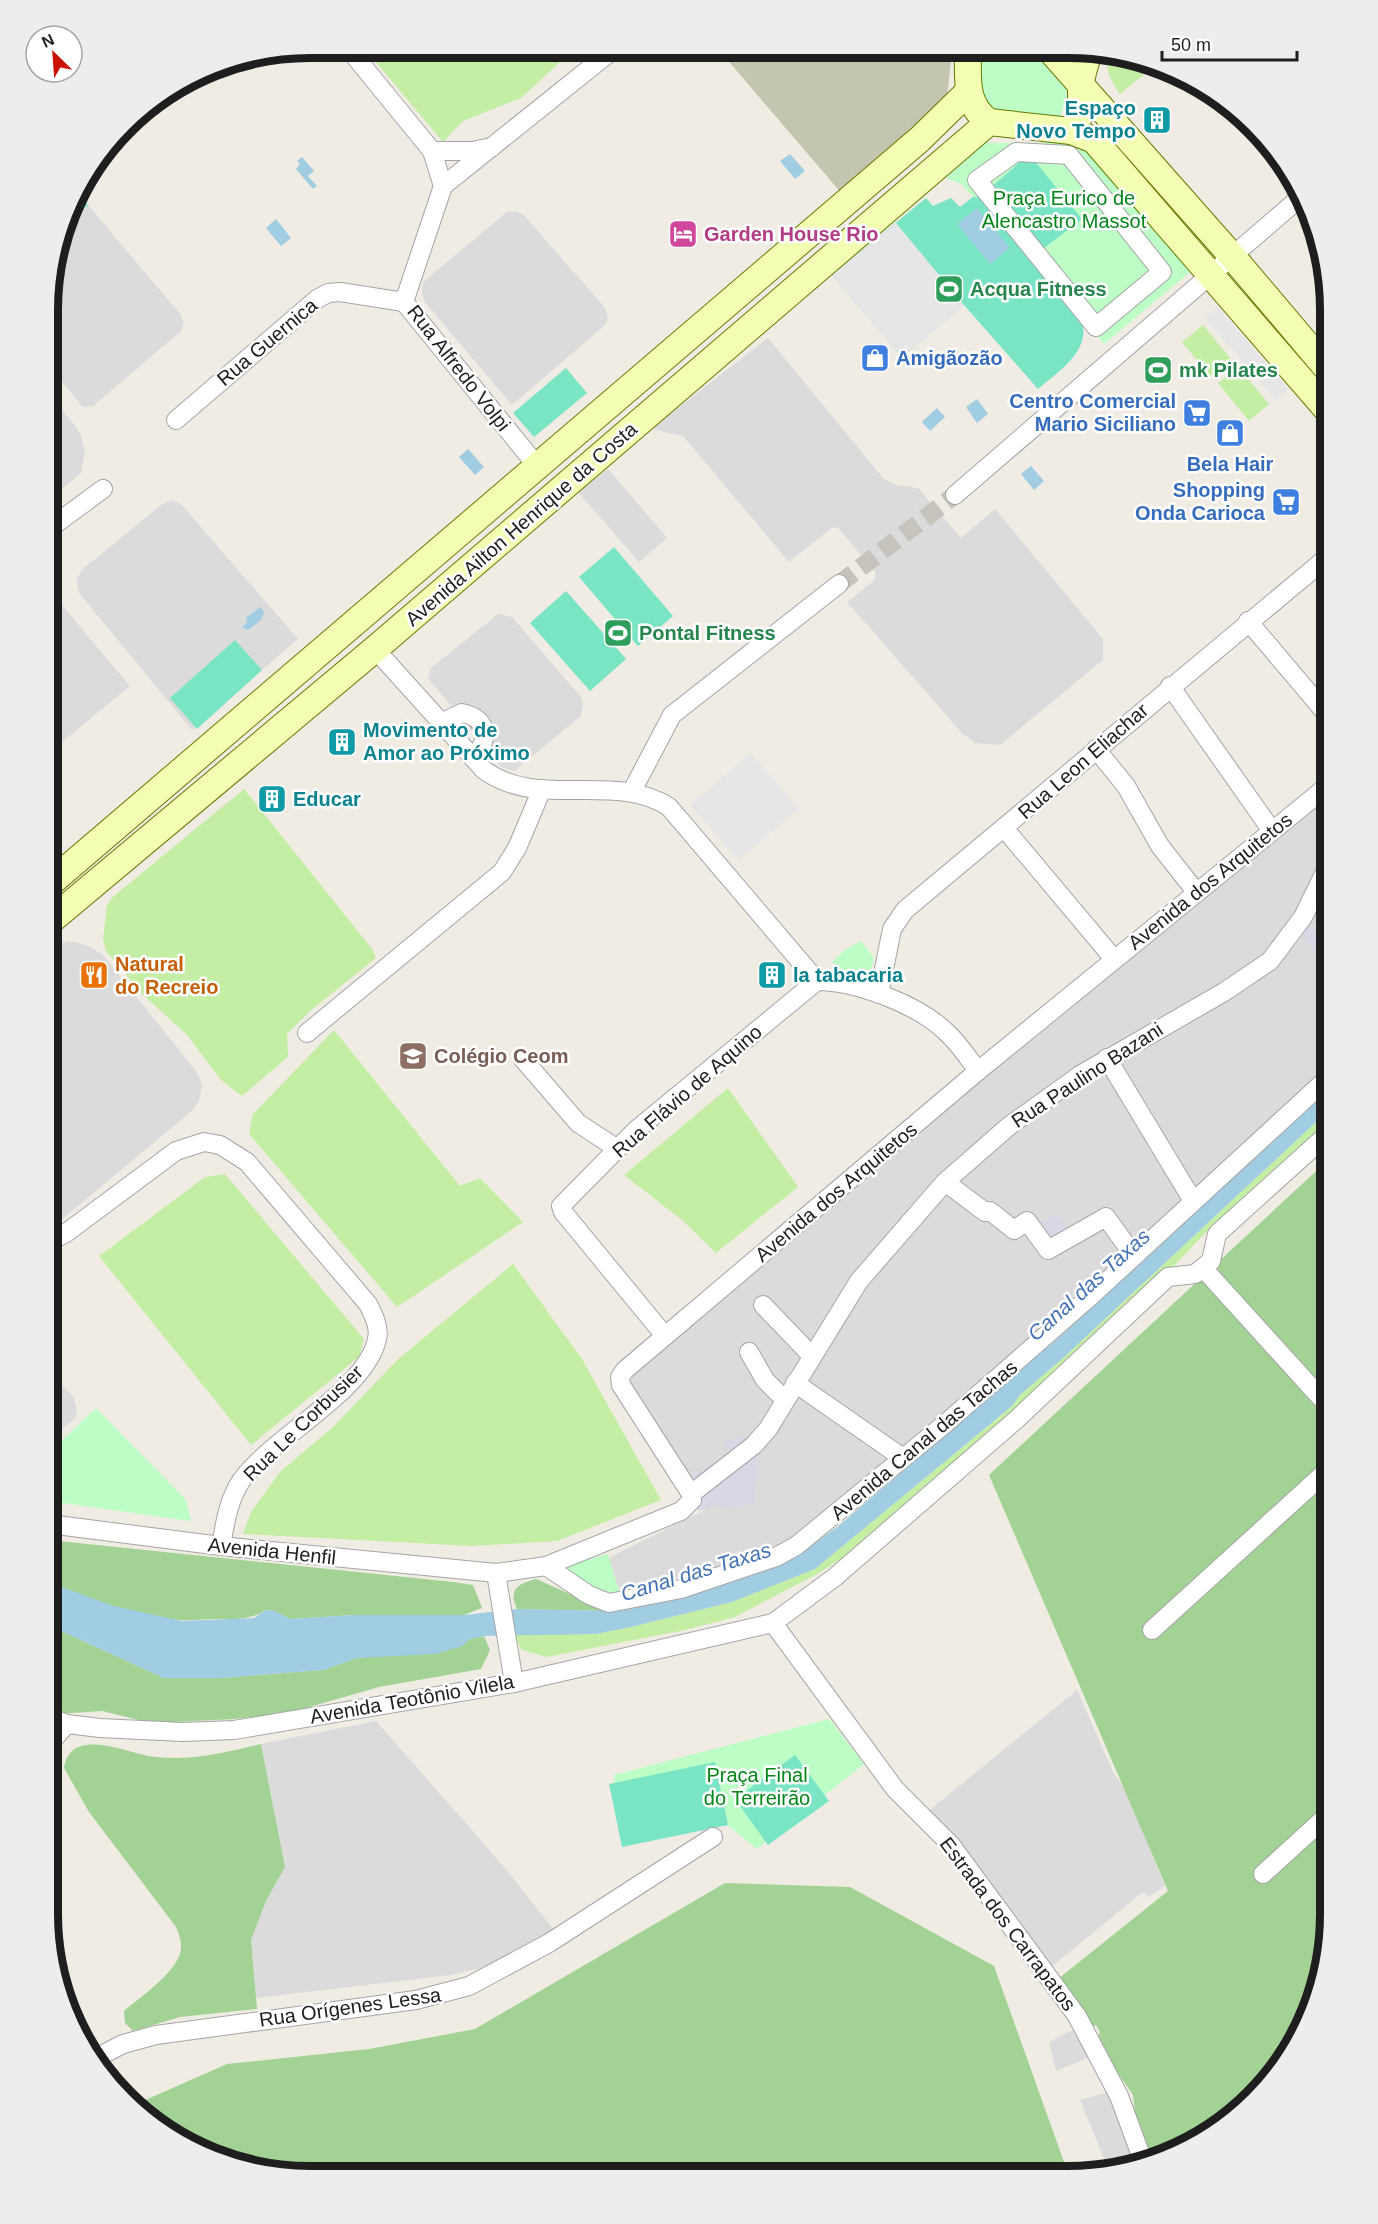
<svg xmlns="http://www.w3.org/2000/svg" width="1378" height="2224" font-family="Arial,sans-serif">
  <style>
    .residential { fill: #dcdbdb }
    .construction { fill: #c3c5ae }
    .grass { fill: #c3eea4 }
    .forest { fill: #a2d294 }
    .park { fill: #bcfec6 }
    .pitch { fill: #7ae5c4 }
    .parking { fill: #e6e6e6 }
    .plaza { fill: #d8d7e6 }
    .water { fill: #a0cde1 }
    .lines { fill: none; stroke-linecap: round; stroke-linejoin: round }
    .street-tunnel { stroke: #c6c3bc; stroke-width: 18; stroke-dasharray: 18 9; stroke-linecap: butt }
    .street-casing { stroke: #a5a5a5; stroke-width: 20 }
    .secondary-casing { stroke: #637a00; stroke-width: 28 }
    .street { stroke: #fff; stroke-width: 18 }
    .secondary { stroke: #f4feb2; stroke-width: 26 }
    .labels { text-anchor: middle; stroke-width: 5; stroke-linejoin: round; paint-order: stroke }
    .culture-label { font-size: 20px; font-weight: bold; fill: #0d838f; stroke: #fff; text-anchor: start }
    .park-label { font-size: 20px; fill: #038518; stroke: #fff }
    .hotel-label { font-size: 20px; font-weight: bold; fill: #b23c85; stroke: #fff; text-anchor: start }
    .leisure-label { font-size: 20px; font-weight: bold; fill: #27864d; stroke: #fff; text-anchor: start }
    .street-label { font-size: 20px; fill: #1e1e1e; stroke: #fff }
    .shop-label { font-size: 20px; font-weight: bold; fill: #366cbe; stroke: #fff; text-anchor: end }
    .food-label { font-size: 20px; font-weight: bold; fill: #c56008; stroke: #fff; text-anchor: start }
    .education-label { font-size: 20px; font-weight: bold; fill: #785e54; stroke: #fff; text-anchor: start }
    .water-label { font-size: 21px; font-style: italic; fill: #4373b5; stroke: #fff }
    .rim { fill: none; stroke: #1e1e1e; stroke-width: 8 }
  </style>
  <rect width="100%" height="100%" fill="#f0ece3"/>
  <g class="residential">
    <polygon points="77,192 181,315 184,323 181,331 93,406 83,407 50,368 50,277"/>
    <polygon points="516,211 524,215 605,308 608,316 606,324 512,405 424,301 422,291 423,282 507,212"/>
    <polygon points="768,338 883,478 896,485 918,488 961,538 995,509 1103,639 1103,660 1000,745 975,743 962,733 847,602 874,581 876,573 839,529 833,527 789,562 683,436 651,429"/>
    <polygon points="50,395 73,423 81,435 85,451 81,473 50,499"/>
    <polygon points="608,469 667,538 639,562 578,492"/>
    <polygon points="172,500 182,505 298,639 192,730 79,593 76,580 83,569 161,505"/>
    <polygon points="50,591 130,686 62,742 55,732 50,735"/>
    <polygon points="498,614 512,617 581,697 583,703 581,716 514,771 501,767 428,678 431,668"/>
    <polygon points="1330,788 1330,1072 1019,1357 774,1553 622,1593 602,1561 705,1510 622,1378"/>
    <polygon points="69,941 86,945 102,954 196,1071 202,1085 199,1101 193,1110 49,1230 49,953 62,943"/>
    <polygon points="49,1370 74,1398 77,1412 75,1418 49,1440"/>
    <polygon points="1077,1690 1113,1772 1126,1791 1165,1886 1149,1897 1143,1892 1051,1967 1151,2159 1108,2168 1080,2100 1108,2092 1090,2057 1056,2071 1049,2042 1076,2028 926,1813"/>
    <polygon points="376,1721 500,1862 555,1931 513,1961 451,1975 256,1998 251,1940 266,1901 285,1867 261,1744"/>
  </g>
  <polygon class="construction" points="718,49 952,50 946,107 843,195"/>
  <g class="grass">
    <polygon points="364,48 557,49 559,63 521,98 463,121 443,142"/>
    <path d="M1110,53L1156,65L1120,94C1110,80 1104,69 1110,53Z"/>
    <polygon points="1203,325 1231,359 1210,376 1182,342"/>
    <polygon points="1238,367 1269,404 1249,421 1218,383"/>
    <polygon points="244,789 372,949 376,958 310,1011 287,1034 288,1057 242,1096 221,1080 187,1035 143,995 106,951 103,939 107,905 114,896"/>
    <polygon points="334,1030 460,1186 480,1178 523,1222 397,1307 249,1134 253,1114"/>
    <polygon points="728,1088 798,1187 716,1253 682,1220 624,1175"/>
    <polygon points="1330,1109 1330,1119 1270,1179 1209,1229 1172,1268 1048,1383 842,1558 819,1573 735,1617 685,1630 547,1657 522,1650 513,1634 596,1634 631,1627 732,1602 815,1569 1012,1406 1020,1395 1063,1358"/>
    <polygon points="225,1174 364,1339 359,1357 251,1445 99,1256 205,1177"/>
    <polygon points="513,1264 582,1359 661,1500 557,1541 472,1546 243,1534 251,1512 280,1472 334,1426 397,1360"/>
  </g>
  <g class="forest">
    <polygon points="1330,1158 1329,1931 1316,1998 1276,2073 1227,2121 1168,2156 1150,2160 1137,2129 1133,2095 1096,2041 1100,2032 1096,2025 1086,2031 1058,1979 1168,1891 989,1475"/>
    <path d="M49,1540L453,1582L473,1585L482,1608L464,1615H353L290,1619L275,1611L266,1610C249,1621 233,1619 213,1619C202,1619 191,1621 181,1620C135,1617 91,1598 48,1582Z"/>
    <path d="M536,1579L608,1611L517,1609C508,1590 517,1584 536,1579Z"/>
    <polygon points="48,1625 164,1678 220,1678 323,1670 357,1658 462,1646 470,1639 484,1636 490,1650 481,1669 379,1687 292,1712 236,1719 151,1723 102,1711 57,1714 48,1708"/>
    <path d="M261,1744L285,1867L266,1901L251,1940L257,2009L180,2017L133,2031L125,2023L124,2011C140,1997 184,1968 181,1945C181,1939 178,1932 176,1927L89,1812L64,1768C66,1755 73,1746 87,1745C110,1742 134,1755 156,1757C192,1761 226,1752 261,1744Z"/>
    <path d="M725,1883L850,1887L994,1966L1069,2176L277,2174C222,2159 176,2147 134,2105L227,2064L369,2049L475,2029Z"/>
  </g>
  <g class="park">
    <polygon points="972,50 1035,50 1065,82 1067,97 1059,120 998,121 979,100"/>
    <polygon points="985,143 1085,143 1190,272 1104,344 1018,244 961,184 946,178"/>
    <polygon points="861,941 874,958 870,976 847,976 832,962 845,950"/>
    <polygon points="96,1408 186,1500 191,1521 49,1501 49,1453"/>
    <polygon points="608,1554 620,1595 582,1584 565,1570 577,1563"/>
    <polygon points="829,1719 864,1764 757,1849 727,1825 621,1842 614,1775"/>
  </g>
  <g class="pitch">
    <polygon points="1029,154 1082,219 1036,254 986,192"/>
    <polygon points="77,192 88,205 67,223 75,194"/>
    <path d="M973,197L981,198L1081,319C1093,350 1058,372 1038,389L964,305L902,357L832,275L926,198L933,206L951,198L960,207Z"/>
    <polygon points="566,368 587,393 534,437 513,413"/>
    <polygon points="614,547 673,616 638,646 579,577"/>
    <polygon points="566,591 626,659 590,691 530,623"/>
    <polygon points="235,640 262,670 197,729 170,698"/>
    <polygon points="795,1755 829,1801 768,1845 735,1799"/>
    <polygon points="715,1762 728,1825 622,1847 609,1784"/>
  </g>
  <g class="parking">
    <polygon points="896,223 964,305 902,357 832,275"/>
    <polygon points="1218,307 1288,389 1276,400 1204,317"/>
    <polygon points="751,753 799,809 738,860 690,805"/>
  </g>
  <g class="plaza">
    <polygon points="1312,924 1330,950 1320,958 1301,934"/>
    <polygon points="1057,1213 1074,1236 1048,1250 1032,1228"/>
    <polygon points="748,1436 758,1452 754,1503 725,1508 721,1504 698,1511 699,1494 690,1477 730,1453 724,1442"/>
  </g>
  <g class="water">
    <polygon points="790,154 805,171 795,179 780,161"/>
    <polygon points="302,157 314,171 308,176 317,186 313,189 296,169 300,164 297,161"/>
    <polygon points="977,208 1010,248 990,264 957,224"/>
    <polygon points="276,219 291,238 281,246 266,228"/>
    <polygon points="977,399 988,414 977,423 966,407"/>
    <polygon points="937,408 945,417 930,431 922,422"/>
    <polygon points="468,449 484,467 475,475 459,457"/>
    <polygon points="1031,466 1044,481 1034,490 1021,474"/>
    <polygon points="260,607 264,612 261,620 248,630 242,627 247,623 246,618"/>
    <polygon points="1330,1087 1330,1109 1063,1358 1020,1395 1012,1406 815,1569 732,1602 631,1627 596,1634 484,1636 470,1639 463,1646 436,1654 357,1658 323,1670 220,1678 164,1678 48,1625 48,1582 114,1606 182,1621 254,1618 266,1610 275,1611 290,1619 353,1615 464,1615 517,1609 621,1611 659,1602 786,1563 837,1527 1056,1340"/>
  </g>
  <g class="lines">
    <polyline class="street-tunnel" points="839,584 955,495"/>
    <g class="street-casing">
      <g id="street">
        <polyline points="348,48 432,151 443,186 404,302 537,466"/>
        <polyline points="432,151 472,151 492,147"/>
        <polygon points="1016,152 1069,155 1162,272 1096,327 977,180"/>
        <polyline points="443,186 614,49"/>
        <polyline points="176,420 317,299 328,293 340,292 404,302"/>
        <polyline points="955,495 1302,196"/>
        <polyline points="50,528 103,489"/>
        <polyline points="1248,621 1330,718"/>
        <path d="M375,649L484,770C538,810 614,771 669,807L817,981C855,981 917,1004 945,1031C958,1042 968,1058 978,1071"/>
        <polyline points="1170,686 1272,831"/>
        <path d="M441,723L462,713C489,718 490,741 473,758"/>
        <polyline points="1096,749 1126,786 1160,846 1197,893"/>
        <polyline points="632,791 672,715 839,584"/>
        <polyline points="1320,792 1330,818"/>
        <polyline points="1004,828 1114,959"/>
        <polyline points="879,994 892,929 905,910 1330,555"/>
        <polyline points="307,1033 502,872 517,848 542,789"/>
        <polyline points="522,1058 578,1123 616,1148"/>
        <polyline points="1107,1058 1193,1201"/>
        <polyline points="945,1182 985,1212 990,1211 1014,1230 1027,1221 1048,1250 1106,1217 1134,1256"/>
        <path d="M49,1242L66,1233L176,1151L204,1142L220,1145L247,1162L368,1304C373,1314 380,1327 377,1339C366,1391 272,1437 241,1481C228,1501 225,1523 221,1546"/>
        <polyline points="1203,1268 1330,1408"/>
        <polyline points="763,1305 812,1356"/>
        <polyline points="665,1336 563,1212 561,1206 636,1130 817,981"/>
        <polyline points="749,1352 765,1380 785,1400"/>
        <polyline points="795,1383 903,1458"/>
        <polyline points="691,1494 754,1445 768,1429 859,1281 945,1182 1009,1126 1080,1075 1224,992 1270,961 1303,917 1330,862"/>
        <polyline points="49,1524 221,1546 496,1573 546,1566 681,1511 692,1500 691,1494 621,1385 620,1377 625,1370 978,1071 1330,784"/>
        <polyline points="546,1566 589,1595 609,1603 681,1589 776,1557 796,1546 946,1423 1092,1295 1330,1076"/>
        <polyline points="496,1573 514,1683"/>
        <polyline points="773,1623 895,1789 951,1845 1077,2016 1119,2096 1143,2161"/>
        <polyline points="1152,1630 1330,1468"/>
        <polyline points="48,1717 67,1724 100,1728 183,1732 234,1730 514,1683 773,1623 835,1577 1017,1419 1168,1277 1195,1274 1211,1261 1217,1234 1330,1132"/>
        <polyline points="48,1745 67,1724"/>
        <polyline points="1263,1874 1329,1814"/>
        <polyline points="94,2059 123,2044 156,2035 416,2000 469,1986 549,1943 713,1837"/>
      </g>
    </g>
    <g class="secondary-casing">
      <g id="secondary">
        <path d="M968,50C968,79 964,104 989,122L1071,131L1094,140L1330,413"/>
        <polyline points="1050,50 1232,256 1330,372"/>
        <path d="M1071,131C1083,116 1081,106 1081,87C1081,75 1086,61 1090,50"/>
        <polyline points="49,884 920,139 968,92"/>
        <polyline points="49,922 375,649 989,122"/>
      </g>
    </g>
    <use href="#street" class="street"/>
    <use href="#secondary" class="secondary"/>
  </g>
  <defs>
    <g id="building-square" transform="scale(1.5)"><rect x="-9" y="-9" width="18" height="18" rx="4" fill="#0f9aa8" stroke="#fff"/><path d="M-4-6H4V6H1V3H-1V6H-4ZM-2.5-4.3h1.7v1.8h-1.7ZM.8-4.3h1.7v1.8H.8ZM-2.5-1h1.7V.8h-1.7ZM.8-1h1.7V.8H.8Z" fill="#fff"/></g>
    <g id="hotel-square" transform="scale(1.5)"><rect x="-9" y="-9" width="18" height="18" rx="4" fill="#d1479c" stroke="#fff"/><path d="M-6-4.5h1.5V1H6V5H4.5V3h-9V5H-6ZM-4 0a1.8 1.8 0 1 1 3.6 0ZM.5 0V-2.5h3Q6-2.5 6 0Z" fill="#fff"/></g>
    <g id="stadium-square" transform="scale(1.5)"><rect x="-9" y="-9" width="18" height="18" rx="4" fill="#2e9e5b" stroke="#fff"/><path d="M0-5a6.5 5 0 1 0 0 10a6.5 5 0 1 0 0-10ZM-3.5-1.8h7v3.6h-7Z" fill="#fff"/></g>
    <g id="shop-square" transform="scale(1.5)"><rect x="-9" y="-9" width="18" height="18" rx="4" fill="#3f7fe0" stroke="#fff"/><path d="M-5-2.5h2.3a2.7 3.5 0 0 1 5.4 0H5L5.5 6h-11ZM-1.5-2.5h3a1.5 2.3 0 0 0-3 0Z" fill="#fff"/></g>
    <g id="supermarket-square" transform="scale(1.5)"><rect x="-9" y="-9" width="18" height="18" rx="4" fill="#3f7fe0" stroke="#fff"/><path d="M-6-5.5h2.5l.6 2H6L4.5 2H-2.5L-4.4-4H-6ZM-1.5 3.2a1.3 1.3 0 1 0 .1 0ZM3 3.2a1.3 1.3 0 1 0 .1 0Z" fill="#fff"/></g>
    <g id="restaurant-square" transform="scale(1.5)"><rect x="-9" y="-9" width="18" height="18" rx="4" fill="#e8710a" stroke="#fff"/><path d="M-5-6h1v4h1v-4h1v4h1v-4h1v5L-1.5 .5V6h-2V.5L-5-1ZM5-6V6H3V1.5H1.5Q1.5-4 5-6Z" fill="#fff"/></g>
    <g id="school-square" transform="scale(1.5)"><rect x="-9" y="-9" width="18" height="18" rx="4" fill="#8d6e63" stroke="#fff"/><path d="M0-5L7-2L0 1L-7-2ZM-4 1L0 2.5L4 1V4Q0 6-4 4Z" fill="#fff"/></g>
  </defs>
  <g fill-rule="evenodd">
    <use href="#building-square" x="1157" y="120"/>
    <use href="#hotel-square" x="683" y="234"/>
    <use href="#stadium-square" x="949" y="289"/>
    <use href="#shop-square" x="875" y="358"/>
    <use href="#stadium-square" x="1158" y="370"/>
    <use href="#supermarket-square" x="1197" y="413"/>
    <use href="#shop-square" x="1230" y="433"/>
    <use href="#supermarket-square" x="1286" y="502"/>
    <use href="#stadium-square" x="618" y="633"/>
    <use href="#building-square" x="342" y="742"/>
    <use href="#building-square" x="272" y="799"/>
    <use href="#restaurant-square" x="94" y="975"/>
    <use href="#building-square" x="772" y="975"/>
    <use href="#school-square" x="413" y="1056"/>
  </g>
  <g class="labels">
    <g class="culture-label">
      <text x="1136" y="115" text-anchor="end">Espaço<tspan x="1136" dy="23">Novo Tempo</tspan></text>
      <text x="363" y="737">Movimento de<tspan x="363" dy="23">Amor ao Próximo</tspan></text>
      <text x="293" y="806">Educar</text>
      <text x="793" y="982">la tabacaria</text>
    </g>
    <g class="park-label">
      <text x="1064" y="205">Praça Eurico de<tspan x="1064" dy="23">Alencastro Massot</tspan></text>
      <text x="757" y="1782">Praça Final<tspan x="757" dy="23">do Terreirão</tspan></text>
    </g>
    <g class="hotel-label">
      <text x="704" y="241">Garden House Rio</text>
    </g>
    <g class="leisure-label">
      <text x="970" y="296">Acqua Fitness</text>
      <text x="1179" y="377">mk Pilates</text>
      <text x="639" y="640">Pontal Fitness</text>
    </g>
    <g class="street-label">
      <text transform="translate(267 342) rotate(-40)" y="7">Rua Guernica</text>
      <text transform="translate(459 368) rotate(52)" y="7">Rua Alfredo Volpi</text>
      <text transform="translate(521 524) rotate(-41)" y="7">Avenida Ailton Henrique da Costa</text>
      <text transform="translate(1083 761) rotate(-41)" y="7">Rua Leon Eliachar</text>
      <text transform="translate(1210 881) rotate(-39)" y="7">Avenida dos Arquitetos</text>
      <text transform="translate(1087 1075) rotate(-33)" y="7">Rua Paulino Bazani</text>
      <text transform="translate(687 1091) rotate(-41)" y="7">Rua Flávio de Aquino</text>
      <text transform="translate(836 1192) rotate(-40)" y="7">Avenida dos Arquitetos</text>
      <text transform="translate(303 1423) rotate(-44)" y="7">Rua Le Corbusier</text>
      <text transform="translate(924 1440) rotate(-40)" y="7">Avenida Canal das Tachas</text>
      <text transform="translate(272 1551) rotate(6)" y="7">Avenida Henfil</text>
      <text transform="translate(412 1699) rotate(-10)" y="7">Avenida Teotônio Vilela</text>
      <text transform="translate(1008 1924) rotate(53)" y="7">Estrada dos Carrapatos</text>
      <text transform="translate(350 2007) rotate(-8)" y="7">Rua Orígenes Lessa</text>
    </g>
    <g class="shop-label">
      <text x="896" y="365" text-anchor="start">Amigãozão</text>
      <text x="1176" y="408">Centro Comercial<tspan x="1176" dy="23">Mario Siciliano</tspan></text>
      <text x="1230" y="471" text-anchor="middle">Bela Hair</text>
      <text x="1265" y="497">Shopping<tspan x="1265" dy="23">Onda Carioca</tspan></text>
    </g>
    <g class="food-label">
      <text x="115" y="971">Natural<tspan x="115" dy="23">do Recreio</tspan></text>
    </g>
    <g class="education-label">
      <text x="434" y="1063">Colégio Ceom</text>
    </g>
    <g class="water-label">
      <text transform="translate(1089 1285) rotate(-42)" y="7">Canal das Taxas</text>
      <text transform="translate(696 1572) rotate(-17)" y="7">Canal das Taxas</text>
    </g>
  </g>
  <path d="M0 0H1378V2224H0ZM310 58H1068A252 252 0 0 1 1320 310V1914A252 252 0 0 1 1068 2166H310A252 252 0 0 1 58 1914V310A252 252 0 0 1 310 58Z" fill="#ededed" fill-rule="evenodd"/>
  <path class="rim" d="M310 58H1068A252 252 0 0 1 1320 310V1914A252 252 0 0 1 1068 2166H310A252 252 0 0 1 58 1914V310A252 252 0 0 1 310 58Z"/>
  <g transform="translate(54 54) rotate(335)"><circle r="28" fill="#ffffff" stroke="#a5a5a5" stroke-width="1.5"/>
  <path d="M0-4.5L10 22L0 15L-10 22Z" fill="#cc1000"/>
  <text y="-9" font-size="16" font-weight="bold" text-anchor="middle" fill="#1e1e1e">N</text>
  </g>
  <path d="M1162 51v9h135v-9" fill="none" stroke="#1e1e1e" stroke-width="3"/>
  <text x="1171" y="51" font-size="18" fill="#1e1e1e" stroke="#ffffff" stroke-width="4.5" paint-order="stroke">50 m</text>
</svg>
